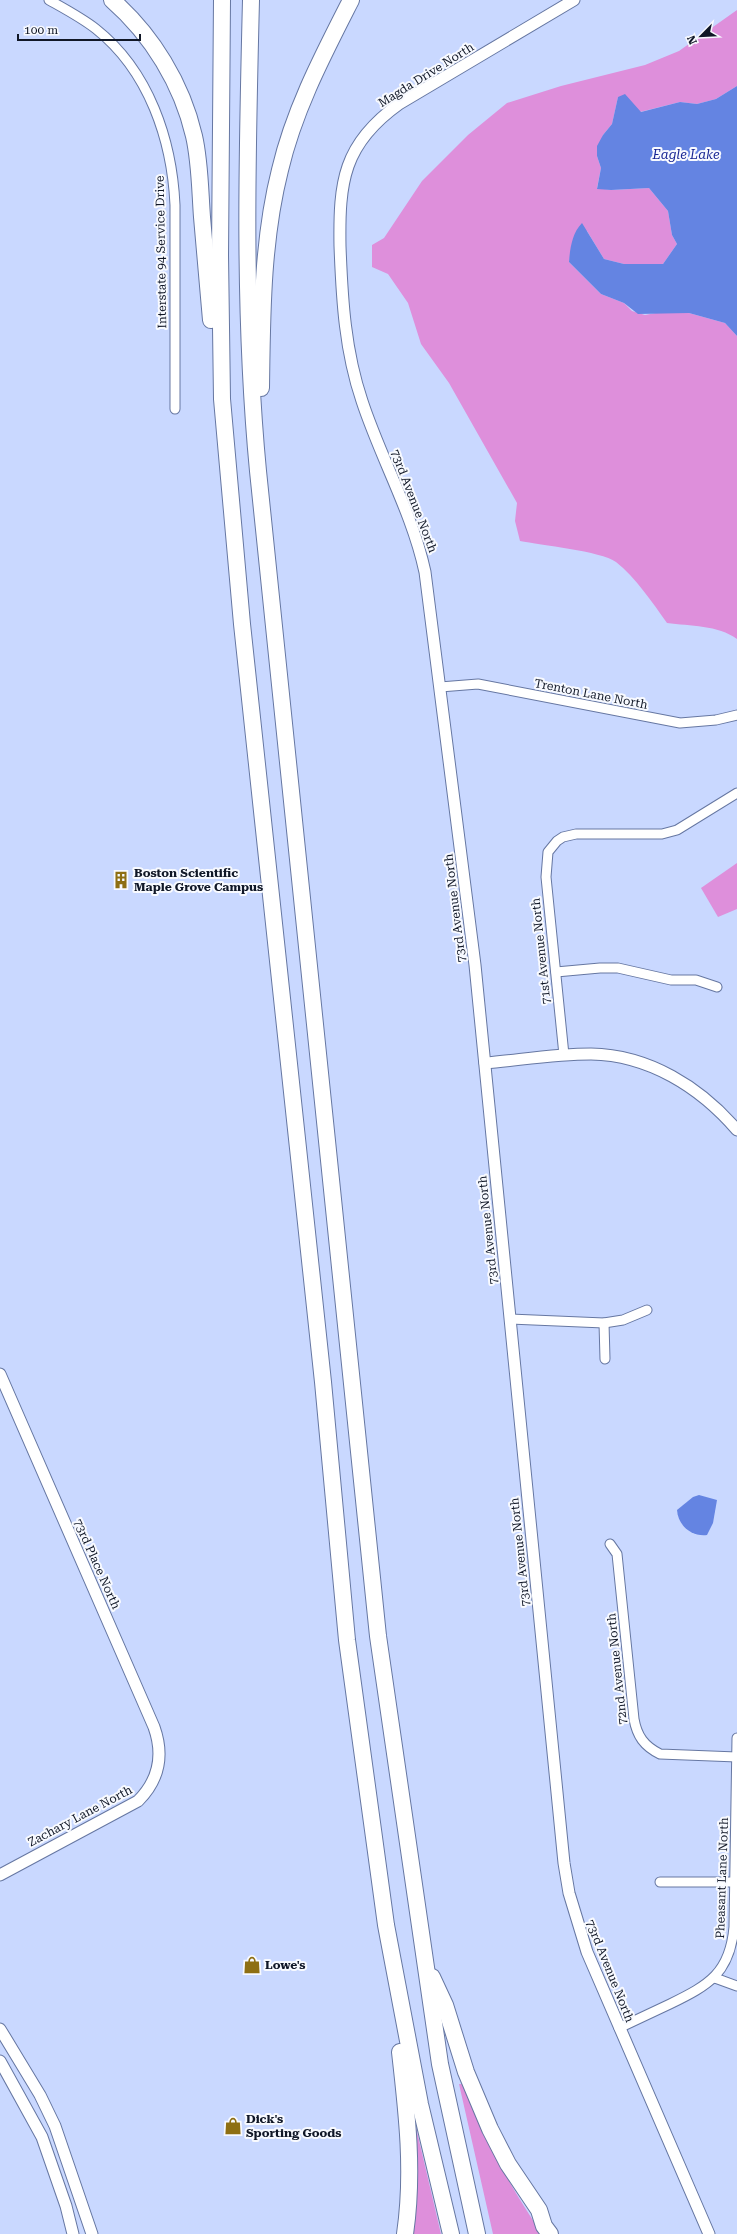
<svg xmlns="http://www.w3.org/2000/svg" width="737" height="2234" font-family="'Roboto Serif',serif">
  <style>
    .green { fill: #de8fdb }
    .water { fill: #6484e2 }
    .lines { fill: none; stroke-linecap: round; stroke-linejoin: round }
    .minor-casing { stroke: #6677a2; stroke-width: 11 }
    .tertiary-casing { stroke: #6677a2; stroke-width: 13 }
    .motorway-casing { stroke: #6677a2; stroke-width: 18 }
    .minor { stroke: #fff; stroke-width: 9 }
    .tertiary { stroke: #fff; stroke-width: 11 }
    .motorway { stroke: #fff; stroke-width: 16 }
    .labels { text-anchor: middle; stroke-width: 4; stroke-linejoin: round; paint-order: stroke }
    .street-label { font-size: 12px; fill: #101727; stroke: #f8faff }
    .poi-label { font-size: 12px; font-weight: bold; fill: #101727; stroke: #f8faff; text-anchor: start }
    .water-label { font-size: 13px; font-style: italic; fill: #182694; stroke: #f8faff }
  </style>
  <rect width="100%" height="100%" fill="#c9d8ff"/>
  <g class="green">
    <path d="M737,10V86L716,99L697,104L680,102L640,112L618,97L612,124L603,135L597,156L601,168L597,188L612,190L649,188L668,211L672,235L677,244L663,264H624L604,259L587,231L574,237L569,262L601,294L624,303L632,311L645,315L661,312L689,313L725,323L737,336V639C718,625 690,626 667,623C652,602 636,578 616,562C601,551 540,545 520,541L515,521L517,503L449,383L421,344L408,303L388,274L372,267V245L384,238L422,181L468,135L507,103L561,86L645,65L679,51Z"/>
    <polygon points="737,863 737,909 718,917 701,888"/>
    <path d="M459,2084H464C484,2139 509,2185 542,2234H493Z"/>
    <polygon points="414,2119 441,2234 409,2234"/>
  </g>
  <g class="water">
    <path d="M737,86V336L725,323L689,313L638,314L624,303L601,294L569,262C570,249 572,233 582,223L604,259L624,264H663L677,244L672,235L668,211L649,188L611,190L597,189L601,168L597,156V146L603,135L612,124L618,97L625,94L641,112L680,102L697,104L716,99Z"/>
    <path d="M699,1495L717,1500L713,1523L707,1535C692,1537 678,1526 677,1510L693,1497Z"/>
  </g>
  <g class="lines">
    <g class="minor-casing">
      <g id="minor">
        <path d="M49,0C65,9 82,18 96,29C149,71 172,140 175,205V409"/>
        <polyline points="440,687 478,684 680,723 716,720 737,715"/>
        <polyline points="556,972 600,968 618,968 671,980 696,980 717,987"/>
        <polyline points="564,1055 546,877 548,852 557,841 563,837 576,834 662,834 677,830 737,793"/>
        <polyline points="510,1319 604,1323 623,1320 647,1310"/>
        <polyline points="604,1323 605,1359"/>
        <path d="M610,1544L617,1554L634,1719C637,1736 644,1746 660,1754L737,1757"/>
        <polyline points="660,1882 735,1882"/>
        <polyline points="715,1978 737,1986"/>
        <path d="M619,2028C636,2020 653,2012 670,2004C709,1985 730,1973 734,1927L737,1738"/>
      </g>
    </g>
    <g class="tertiary-casing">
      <g id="tertiary">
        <path d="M574,0L399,104C343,144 339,182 340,246C342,300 345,351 362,401C381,459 412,512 425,572L475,965L564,1863L569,1893L587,1952L709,2234"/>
        <path d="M485,1063C520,1060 555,1054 591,1054C649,1055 700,1087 737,1130"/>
        <path d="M0,1374L154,1727C164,1755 159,1780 138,1801L0,1875"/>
        <polyline points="0,2029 40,2095 55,2126 92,2234"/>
        <polyline points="0,2061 42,2137 66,2206 73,2234"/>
      </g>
    </g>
    <g class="motorway-casing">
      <g id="motorway">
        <path d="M112,0C152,35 182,84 194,136C200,162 200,190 202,217C205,252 208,286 211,320"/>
        <polyline points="222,0 220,255 222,399 242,624 323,1382 347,1640 386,1925 420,2104 451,2234"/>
        <path d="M251,0C247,157 243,314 258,471L378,1636L440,2064L477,2234"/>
        <path d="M261,388C262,315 262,241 280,170C294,110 323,55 351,0"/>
        <polyline points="432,1977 445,2005 466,2072 490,2129 508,2164 539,2210 544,2226 550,2234"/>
        <path d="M400,2052C407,2113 414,2173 405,2234"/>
      </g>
    </g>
    <use href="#minor" class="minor"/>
    <use href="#tertiary" class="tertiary"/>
    <use href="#motorway" class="motorway"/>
  </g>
  <defs>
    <g id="building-bare" transform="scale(1.38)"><path d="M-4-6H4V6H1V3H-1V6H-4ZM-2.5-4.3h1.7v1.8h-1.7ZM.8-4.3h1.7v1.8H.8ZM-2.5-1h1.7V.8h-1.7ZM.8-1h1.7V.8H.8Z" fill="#8e6f13" stroke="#f8faff" stroke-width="2.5" paint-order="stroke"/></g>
    <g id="shop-bare" transform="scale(1.38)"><path d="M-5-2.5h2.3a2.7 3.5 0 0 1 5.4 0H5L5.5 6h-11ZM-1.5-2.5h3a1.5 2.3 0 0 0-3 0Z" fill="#8e6f13" stroke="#f8faff" stroke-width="2.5" paint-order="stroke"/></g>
  </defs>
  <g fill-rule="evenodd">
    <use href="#building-bare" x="121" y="880"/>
    <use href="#shop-bare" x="252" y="1965"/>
    <use href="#shop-bare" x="233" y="2126"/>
  </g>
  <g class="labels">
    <g class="street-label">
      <text transform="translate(426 75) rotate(-32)" y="4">Magda Drive North</text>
      <text transform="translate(161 252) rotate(-91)" y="4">Interstate 94 Service Drive</text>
      <text transform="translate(414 501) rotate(69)" y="4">73rd Avenue North</text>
      <text transform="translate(591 694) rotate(11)" y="4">Trenton Lane North</text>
      <text transform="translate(455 908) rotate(-97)" y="4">73rd Avenue North</text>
      <text transform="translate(541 951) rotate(-96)" y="4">71st Avenue North</text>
      <text transform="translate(488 1230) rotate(-96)" y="4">73rd Avenue North</text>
      <text transform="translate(520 1552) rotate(-96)" y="4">73rd Avenue North</text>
      <text transform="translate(97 1564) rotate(66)" y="4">73rd Place North</text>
      <text transform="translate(617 1669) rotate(-96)" y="4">72nd Avenue North</text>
      <text transform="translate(80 1816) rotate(-28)" y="4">Zachary Lane North</text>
      <text transform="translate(722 1878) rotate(-88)" y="4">Pheasant Lane North</text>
      <text transform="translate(610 1971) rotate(68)" y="4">73rd Avenue North</text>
    </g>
    <g class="poi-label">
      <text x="134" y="877">Boston Scientific<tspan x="134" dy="14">Maple Grove Campus</tspan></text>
      <text x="265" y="1969">Lowe's</text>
      <text x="246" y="2123">Dick's<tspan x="246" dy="14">Sporting Goods</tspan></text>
    </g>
    <g class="water-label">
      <text x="686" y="159">Eagle Lake</text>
    </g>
  </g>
  <g transform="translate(701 36) rotate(246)" stroke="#f8faff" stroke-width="3" paint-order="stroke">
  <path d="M0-3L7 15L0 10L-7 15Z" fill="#101727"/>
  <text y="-6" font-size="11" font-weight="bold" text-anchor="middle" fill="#101727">N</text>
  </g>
  <path d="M18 34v6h122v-6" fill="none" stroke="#101727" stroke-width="2"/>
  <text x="24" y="34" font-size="12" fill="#101727" stroke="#f8faff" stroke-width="3" paint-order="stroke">100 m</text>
</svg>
